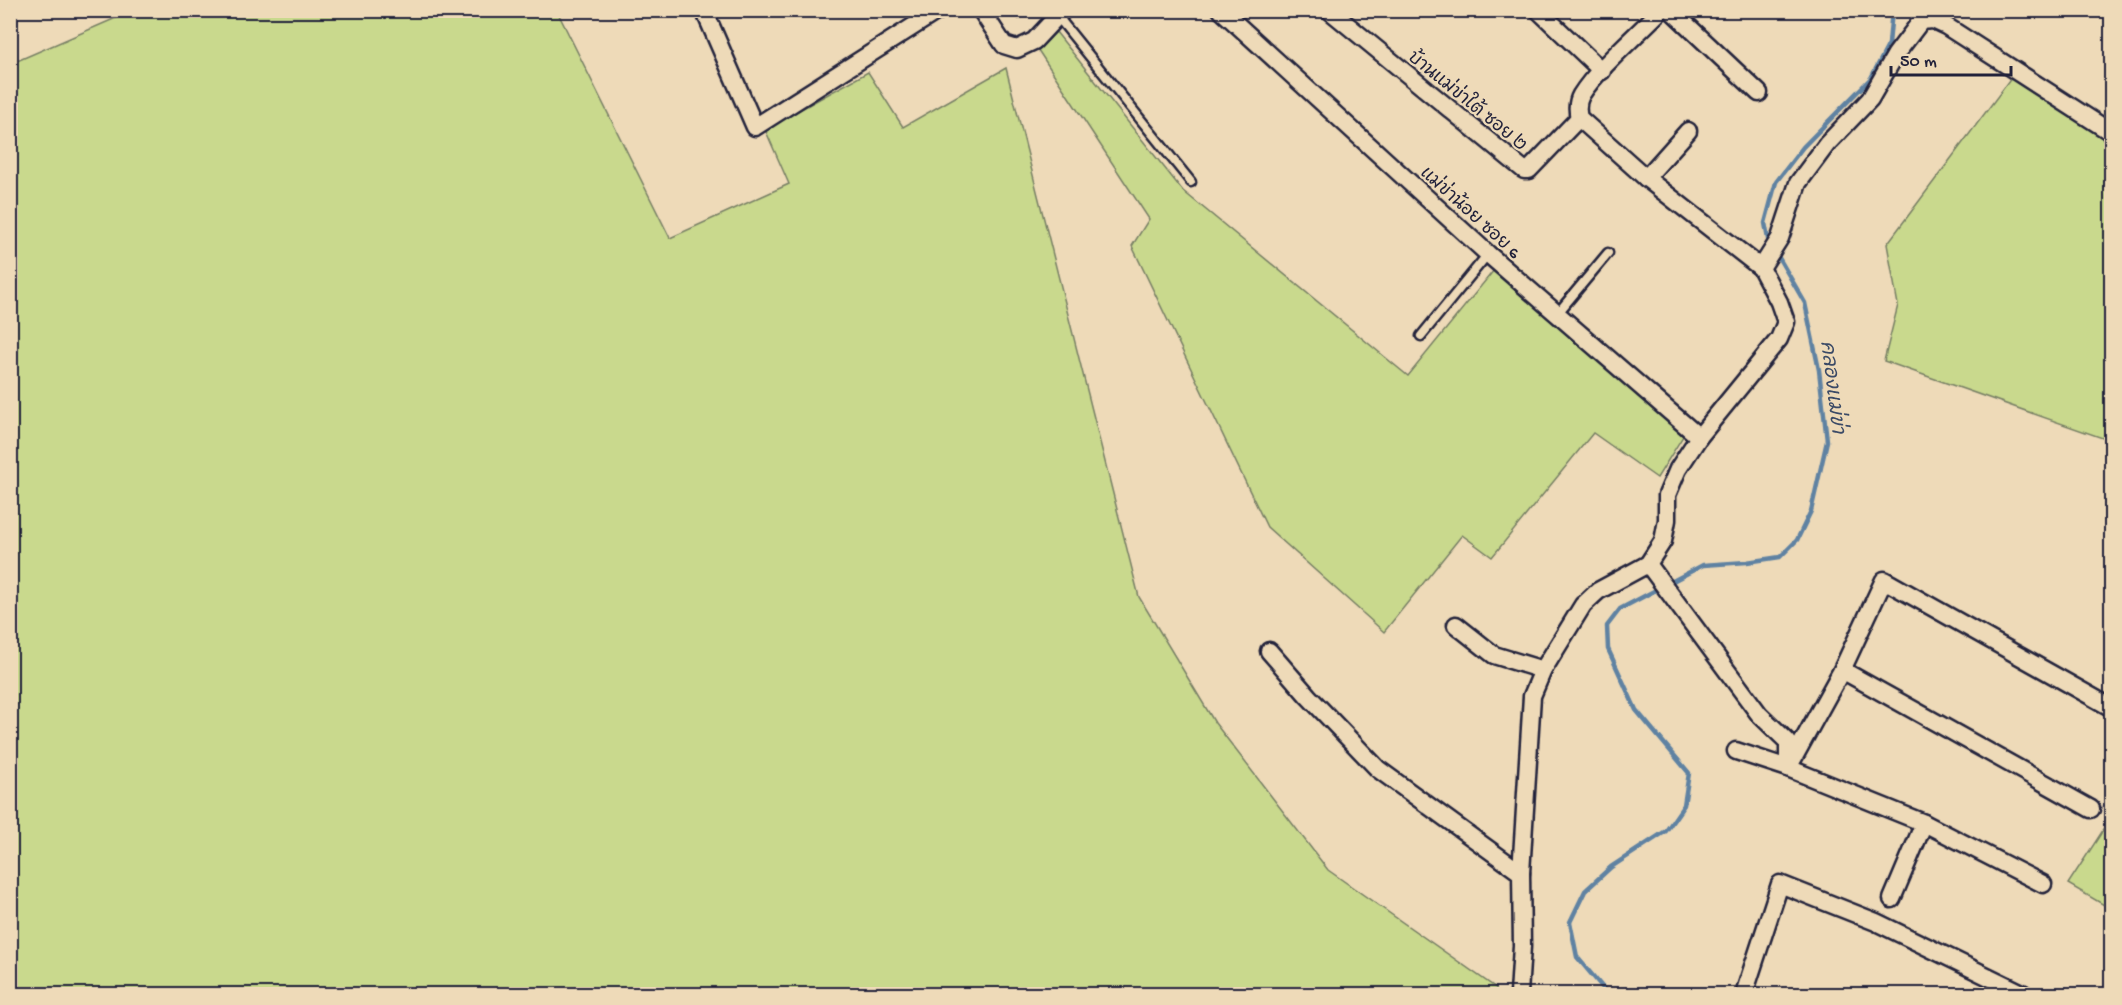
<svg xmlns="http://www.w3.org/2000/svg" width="2122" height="1005" font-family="'Gochi Hand','Playpen Sans Thai',sans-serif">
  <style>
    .green { fill: #c9d98d; stroke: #767e64; stroke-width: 1.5 }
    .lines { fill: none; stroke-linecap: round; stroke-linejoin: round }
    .stream { stroke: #5f82a2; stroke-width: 4.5 }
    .building { fill: #cfb18e; stroke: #22223b; stroke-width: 1.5 }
    .service-casing { stroke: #22223b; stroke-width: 13 }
    .minor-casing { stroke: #22223b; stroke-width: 21 }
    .service { stroke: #eedab8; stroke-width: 8 }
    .minor { stroke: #eedab8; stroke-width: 16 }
    .labels { text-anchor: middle; stroke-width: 4.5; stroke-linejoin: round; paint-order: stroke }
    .street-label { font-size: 18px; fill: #22223b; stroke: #eedab8 }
    .water-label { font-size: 20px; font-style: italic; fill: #3b4a66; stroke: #eedab8 }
  </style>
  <rect width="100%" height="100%" fill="#eedab8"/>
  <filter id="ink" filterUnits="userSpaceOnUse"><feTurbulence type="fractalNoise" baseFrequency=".0167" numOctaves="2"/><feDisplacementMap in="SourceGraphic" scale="12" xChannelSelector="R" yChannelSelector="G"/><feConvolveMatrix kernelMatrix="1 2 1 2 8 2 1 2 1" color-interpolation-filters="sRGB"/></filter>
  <g filter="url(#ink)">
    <g class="green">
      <polygon points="132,11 557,11 670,238 789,184 765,129 868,72 903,127 1006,68 1139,597 1215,723 1328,870 1496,988 1497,994 11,994 10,64"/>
      <polygon points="1056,32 1183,191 1408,376 1494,270 1685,433 1657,478 1593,433 1492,557 1462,535 1384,632 1267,527 1132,246 1149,219 1038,50"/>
      <polygon points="2012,77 2111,137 2111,441 1884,361 1898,305 1887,244"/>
      <polygon points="2111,818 2112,909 2111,909 2068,884"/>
    </g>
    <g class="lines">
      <g class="stream">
        <polyline points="1772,246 1768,239 1765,223 1776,182 1803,147 1871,78 1889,44 1892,10"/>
        <polyline points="1608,994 1577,957 1570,922 1585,891 1611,867 1666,831 1684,805 1689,773 1636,710 1608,649 1607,626 1620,609 1703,565 1747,562 1780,557 1797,540 1811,511 1827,441 1819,370 1805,303 1776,253"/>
      </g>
    </g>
    <polygon class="building" points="1013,10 1031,10 1019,19"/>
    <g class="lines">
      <g class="service-casing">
        <g id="service">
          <polyline points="1058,17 1191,182"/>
          <polyline points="1557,314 1608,253"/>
          <polyline points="1421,336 1488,254"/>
        </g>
      </g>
      <g class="minor-casing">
        <g id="minor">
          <polyline points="704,10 755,127 939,10"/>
          <polyline points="981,10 1004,45 1017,49 1034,41 1063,10"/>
          <polyline points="1221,10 1488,254 1699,437"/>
          <polyline points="1329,10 1524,170 1529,170 1579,118"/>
          <polyline points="1538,10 1602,71"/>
          <polyline points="1671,10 1759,93"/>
          <polyline points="1646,178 1688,131"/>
          <polyline points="1761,268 1780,238 1798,183 1827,144 1870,99 1896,54 1921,21 1933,20 1946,26 2112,133"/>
          <polyline points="1648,564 1759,714 1788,742 1788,768 1924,823 2043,884"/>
          <polyline points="1456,625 1494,655 1543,670"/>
          <polyline points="1269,651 1308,696 1378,769 1521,873"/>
          <polyline points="1842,670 2091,809"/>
          <polyline points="1736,751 1788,768 1842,670 1884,580 2112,708"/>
          <polyline points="1892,899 1924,823"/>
          <path d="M1519,994L1522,946L1521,873L1532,696L1543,670L1583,605L1598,591L1648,564L1663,541L1667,520V495L1678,469L1699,437L1779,339L1786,322L1779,302L1761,268L1646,178L1579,118C1577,110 1577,102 1581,95C1598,68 1638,34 1661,10"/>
          <polyline points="1744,994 1780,884 1876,922 2024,994"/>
        </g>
      </g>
      <use href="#service" class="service"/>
      <use href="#minor" class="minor"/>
    </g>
  </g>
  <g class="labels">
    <g class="street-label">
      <text transform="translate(1468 100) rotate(39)" y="6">บ้านแม่ข่าใต้ ซอย ๒</text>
      <text transform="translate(1471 212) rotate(42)" y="6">แม่ข่าน้อย ซอย 6</text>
    </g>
    <g class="water-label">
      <text transform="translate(1834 387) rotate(83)" y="7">คลองแม่ข่า</text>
    </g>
  </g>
  <rect width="2122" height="1005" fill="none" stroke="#eedab8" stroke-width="36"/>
  <rect x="18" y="18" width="2086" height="969" fill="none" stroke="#22223b" stroke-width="2" filter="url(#ink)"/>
  <path d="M1891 66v9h120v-9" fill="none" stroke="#22223b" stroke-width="3"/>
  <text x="1900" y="66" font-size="18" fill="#22223b" stroke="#eedab8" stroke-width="4.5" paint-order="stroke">50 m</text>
</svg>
